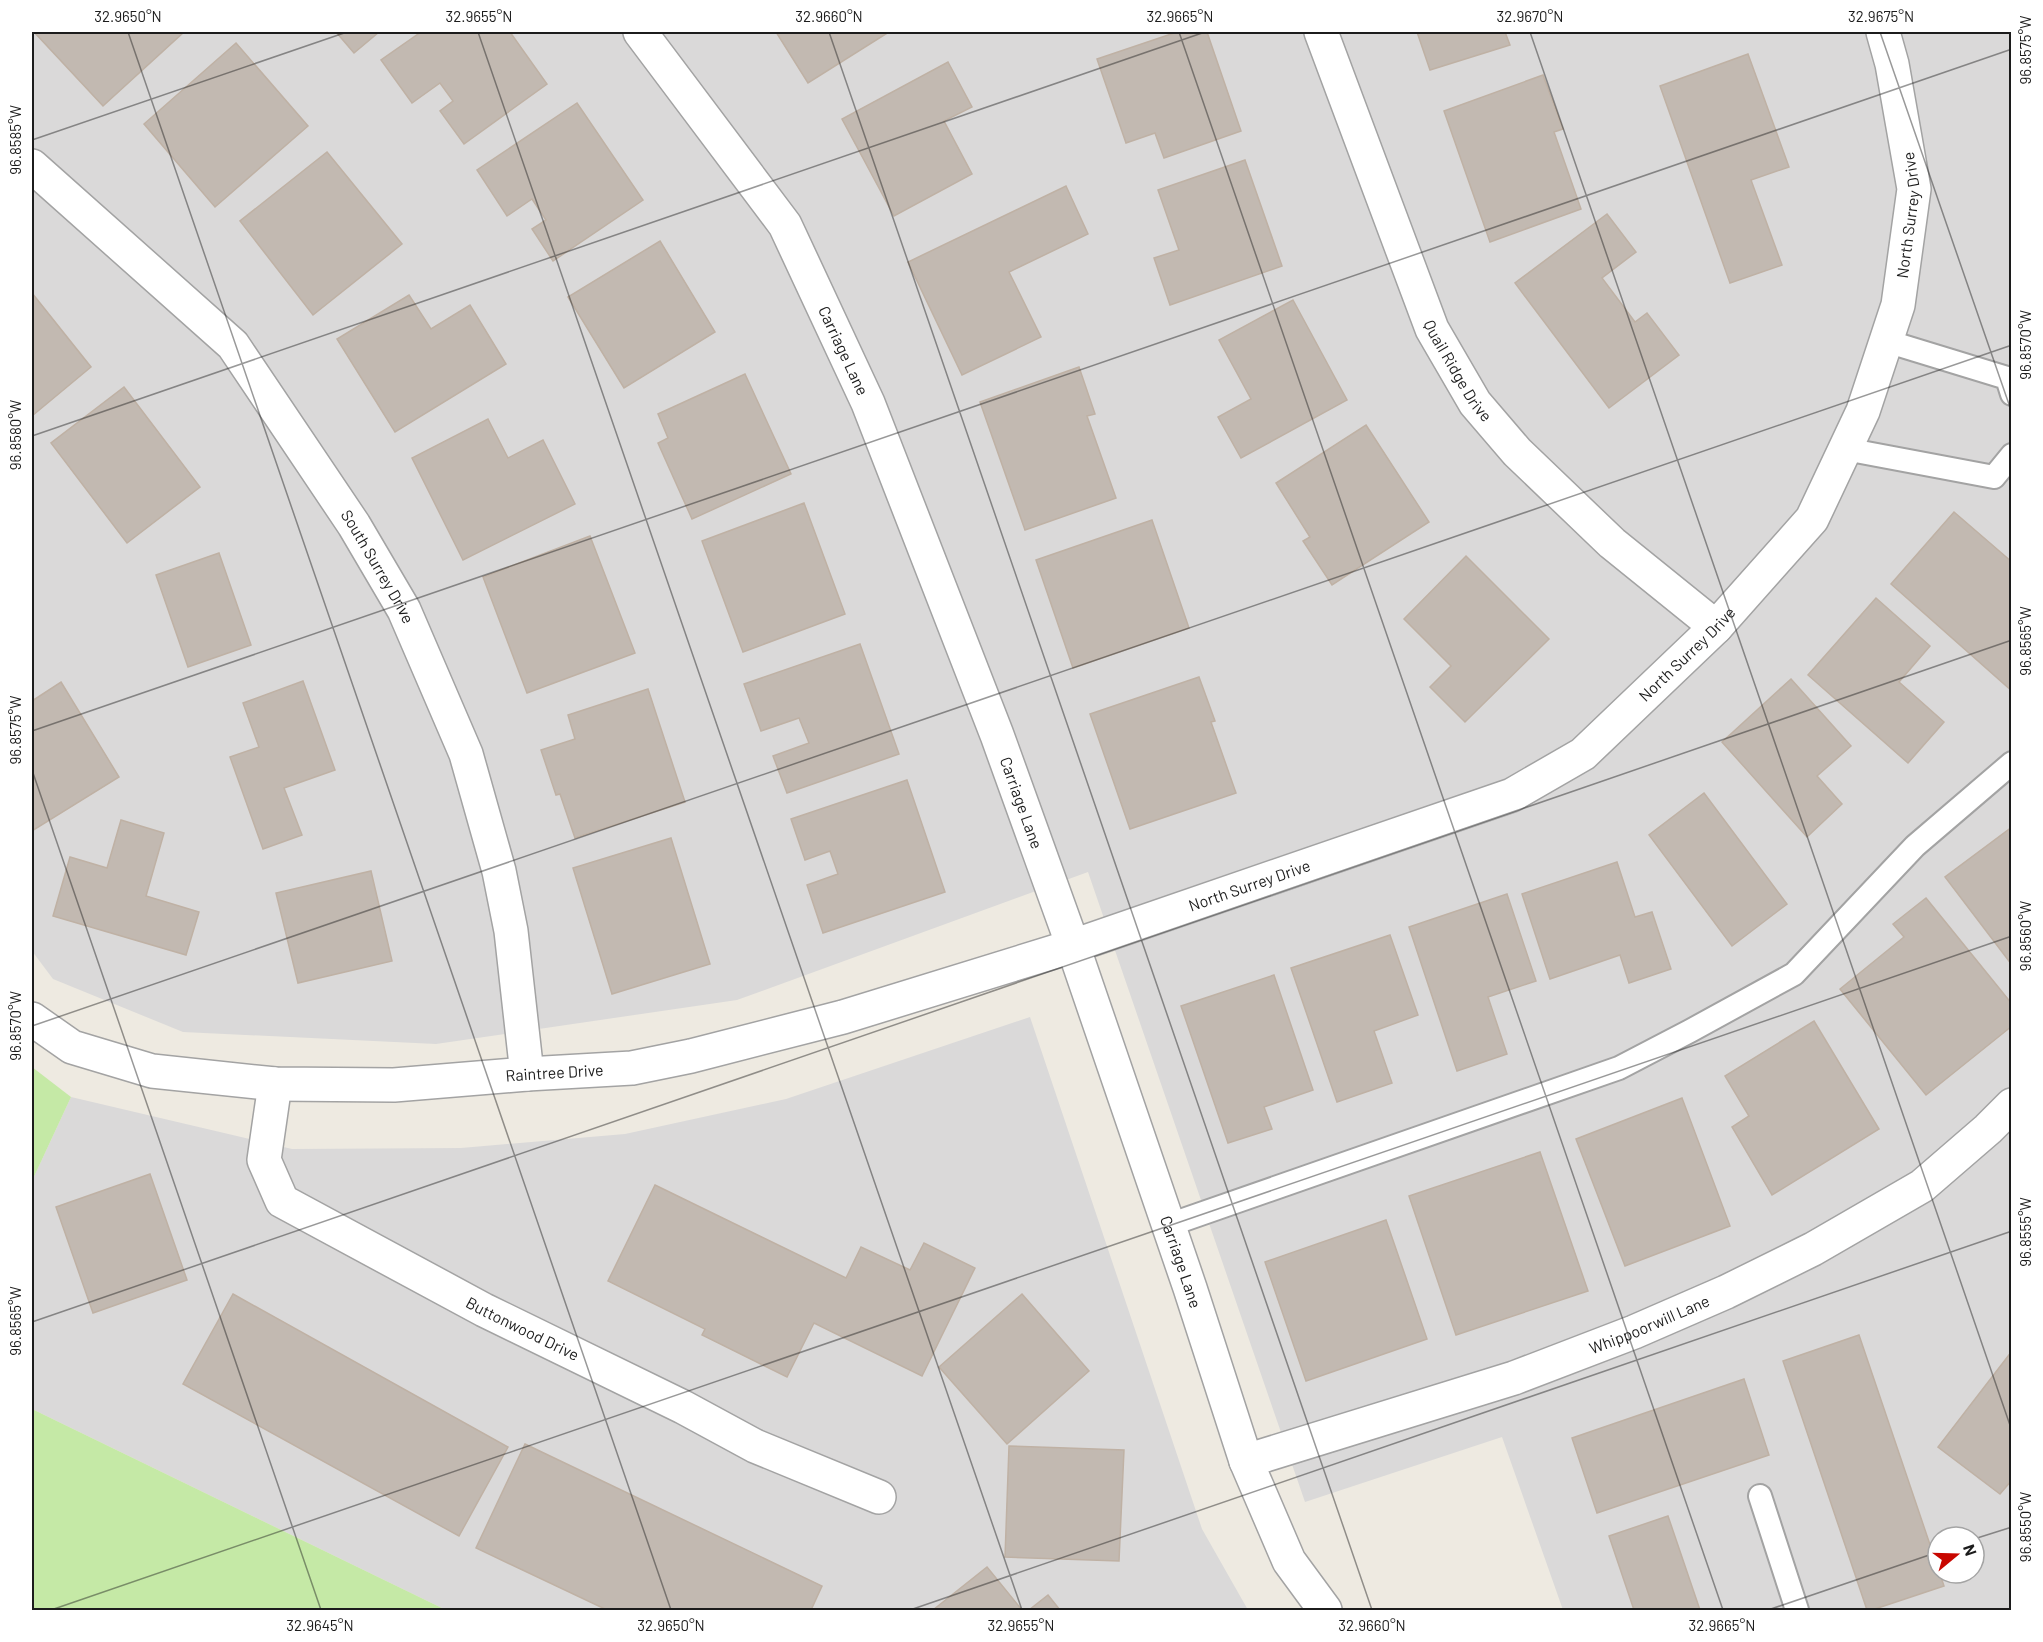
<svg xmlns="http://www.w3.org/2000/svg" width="2043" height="1642" font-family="Barlow,sans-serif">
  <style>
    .residential { fill: #dad9d9; fill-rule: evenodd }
    .grass { fill: #c5e9a6 }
    .building { fill: #c2b9b1; stroke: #bfb1a4; stroke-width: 1.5 }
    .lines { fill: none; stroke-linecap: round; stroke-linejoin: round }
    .lane-casing { stroke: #a3a3a3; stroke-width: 26 }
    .street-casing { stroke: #a3a3a3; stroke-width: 36 }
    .lane { stroke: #fff; stroke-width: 22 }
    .street { stroke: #fff; stroke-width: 33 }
    .ticks { fill: none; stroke: #1c1c1c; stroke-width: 1.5; stroke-opacity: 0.45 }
    .labels { text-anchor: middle; stroke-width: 5; stroke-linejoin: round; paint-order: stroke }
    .street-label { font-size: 16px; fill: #1c1c1c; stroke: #fff }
    .neatline { fill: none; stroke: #1c1c1c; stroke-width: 2 }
    .ticks-label { font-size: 15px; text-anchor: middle; fill: #1c1c1c }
  </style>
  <rect width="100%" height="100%" fill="#eeeae1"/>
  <g class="residential">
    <path d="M32,32H2011V1610H1563L1502,1437L1305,1502L1088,872L737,1000L436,1044L183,1032L53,979L32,951ZM1938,1537H1974V1573H1938Z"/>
    <polygon points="1030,1017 1202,1529 1248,1610 446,1610 32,1409 32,1181 71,1097 292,1149 461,1148 625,1134 786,1099"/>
  </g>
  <g class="grass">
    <polygon points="32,1067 71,1097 32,1181"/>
    <polygon points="32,1409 446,1610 32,1610"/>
  </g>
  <g class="building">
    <polygon points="34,32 184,32 103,106"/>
    <polygon points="336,32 379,32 354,53"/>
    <polygon points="421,32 510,32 547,84 464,144 440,111 453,101 440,83 412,103 381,60"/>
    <polygon points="776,32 889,32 808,83"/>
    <polygon points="1177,32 1207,32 1241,131 1164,158 1155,133 1126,143 1097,59"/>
    <polygon points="1417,32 1505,32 1510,45 1430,70"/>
    <polygon points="236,43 308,126 215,207 144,124"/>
    <polygon points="1748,54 1789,167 1751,180 1782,265 1730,283 1660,86"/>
    <polygon points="948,62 972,107 944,121 972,174 894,216 842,119"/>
    <polygon points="1543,75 1563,129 1554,132 1581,209 1490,242 1444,111"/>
    <polygon points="577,103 643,200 553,261 532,229 546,220 532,199 507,216 477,170"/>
    <polygon points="327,152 402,244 313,315 240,221"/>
    <polygon points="1245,160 1282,266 1170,305 1154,258 1179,250 1158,190"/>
    <polygon points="1066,186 1088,234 1009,272 1041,337 962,375 908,262"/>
    <polygon points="1607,214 1636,252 1602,278 1635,322 1647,313 1679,355 1609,408 1515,283"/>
    <polygon points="660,241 715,332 624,388 568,297"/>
    <polygon points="32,293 91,367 32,416"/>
    <polygon points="409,295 431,329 470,305 506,364 395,432 337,339"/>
    <polygon points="1293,300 1347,400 1241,458 1218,417 1251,399 1219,340"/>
    <polygon points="1079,367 1095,414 1087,416 1116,498 1025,530 980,402"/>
    <polygon points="745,374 791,474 692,519 658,443 668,438 658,414"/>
    <polygon points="124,387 200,487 127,543 51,443"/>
    <polygon points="488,419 508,458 543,440 575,504 463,560 412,458"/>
    <polygon points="1366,425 1429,522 1332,585 1303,541 1310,537 1276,483"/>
    <polygon points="804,503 845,614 743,652 702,541"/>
    <polygon points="1954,512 2012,562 2012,691 1891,584"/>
    <polygon points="1152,520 1189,628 1073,668 1036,560"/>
    <polygon points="590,536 635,653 527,693 483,577"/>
    <polygon points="219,553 251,645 188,667 156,575"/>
    <polygon points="1466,556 1549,639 1465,722 1430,687 1451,666 1404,619"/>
    <polygon points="1876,598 1930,646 1899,682 1944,722 1908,763 1808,675"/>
    <polygon points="860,644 899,754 787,793 773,756 809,743 799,718 761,731 744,684"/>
    <polygon points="1199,677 1215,721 1211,722 1236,793 1130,829 1090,714"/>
    <polygon points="1791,679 1851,746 1817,776 1842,804 1807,837 1722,742"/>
    <polygon points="303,681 335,770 284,788 302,835 263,849 230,757 259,747 243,703"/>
    <polygon points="61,682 119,777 32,831 32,701"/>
    <polygon points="648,689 685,802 575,838 560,794 556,795 541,750 575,739 568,715"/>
    <polygon points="907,780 945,892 823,933 807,885 838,874 830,851 805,860 791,819"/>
    <polygon points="1704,793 1787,904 1732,946 1649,835"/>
    <polygon points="121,820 164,833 146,896 199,912 186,955 53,916 70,857 107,868"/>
    <polygon points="2012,827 2012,965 1945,877"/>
    <polygon points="671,838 710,964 612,994 573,868"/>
    <polygon points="1617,862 1635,917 1652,912 1671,969 1629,983 1620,955 1550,979 1522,894"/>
    <polygon points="371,871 392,961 298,983 276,893"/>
    <polygon points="1507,894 1536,981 1488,997 1507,1054 1457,1071 1409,927"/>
    <polygon points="1926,898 2012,1004 2012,1026 1926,1095 1840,989 1904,937 1893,924"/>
    <polygon points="1390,935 1418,1015 1374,1031 1392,1083 1337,1102 1291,968"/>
    <polygon points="1274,975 1313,1090 1264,1107 1272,1129 1228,1143 1181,1006"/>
    <polygon points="1814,1021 1879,1129 1772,1195 1732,1127 1749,1116 1725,1076"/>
    <polygon points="1682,1098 1730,1226 1625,1266 1576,1139"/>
    <polygon points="1540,1152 1588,1291 1456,1335 1409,1196"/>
    <polygon points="150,1174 187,1280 93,1313 56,1207"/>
    <polygon points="655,1185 846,1278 861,1247 910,1270 924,1243 975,1268 922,1376 814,1323 787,1377 702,1335 705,1329 608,1281"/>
    <polygon points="1386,1220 1427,1339 1306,1381 1265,1262"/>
    <polygon points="233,1294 508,1447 459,1536 183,1384"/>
    <polygon points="1022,1294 1089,1371 1007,1444 939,1367"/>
    <polygon points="1859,1335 1944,1586 1872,1610 1867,1610 1783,1361"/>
    <polygon points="2012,1351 2012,1480 2000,1494 1938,1447"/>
    <polygon points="1744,1379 1769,1455 1597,1513 1572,1438"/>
    <polygon points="525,1444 822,1586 811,1610 607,1610 476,1548"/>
    <polygon points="1009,1446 1124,1450 1119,1561 1005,1557"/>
    <polygon points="1668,1516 1700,1610 1634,1610 1609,1536"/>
    <polygon points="987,1567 1022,1610 933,1610"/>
    <polygon points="1048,1595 1060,1610 1029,1610"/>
  </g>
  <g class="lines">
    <g class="lane-casing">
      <g id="lane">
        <polyline points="1886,341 2007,378 2012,394"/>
        <polyline points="1845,449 1994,477 2012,455"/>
        <polyline points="1169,1225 1619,1068 1690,1031 1794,974 1915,846 2012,763"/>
        <polyline points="1760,1496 1797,1610"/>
      </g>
    </g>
    <g class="street-casing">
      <g id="street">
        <path id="s1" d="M640,32L785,225L868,403L997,735L1073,946L1190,1288L1246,1461L1289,1561L1325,1610"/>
        <path id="s2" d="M1321,32L1432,329L1475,403L1517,452L1612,543L1716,627"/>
        <path id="s3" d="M32,166L233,345L354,525L404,610L466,754L499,871L511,931L527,1074"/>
        <path id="s4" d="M32,1019L72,1047L152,1071L275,1084L394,1085L527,1074L632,1068L691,1056L843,1017L1073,946L1512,795L1583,754L1716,627L1812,519L1863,411L1898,305L1914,189L1892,64L1883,32"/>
        <path id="s5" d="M275,1084L264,1160L282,1201L484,1310L683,1407L755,1446L879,1497"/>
        <path id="s6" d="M1246,1461L1514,1378L1634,1332L1726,1292L1813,1249L1922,1186L1988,1129L2012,1105"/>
      </g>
    </g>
    <use href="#lane" class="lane"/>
    <use href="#street" class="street"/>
  </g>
  <path class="ticks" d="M128,32L671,1610M478,32L1022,1610M829,32L1372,1610M1179,32L1723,1610M1530,32L2012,1431M1880,32L2012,413M32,140L347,32M32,436L1205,32M32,731L2012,49M32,770L321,1610M32,1026L2012,345M32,1322L2012,640M1974,1539L2012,1527M51,1610L2012,936M910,1610L2012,1231M1768,1610L1938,1552"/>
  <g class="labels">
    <g class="street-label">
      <text dy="6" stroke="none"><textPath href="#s4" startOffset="2268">North Surrey Drive</textPath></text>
      <text dy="6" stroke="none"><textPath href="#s1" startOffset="380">Carriage Lane</textPath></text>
      <text dy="6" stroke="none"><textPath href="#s2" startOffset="366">Quail Ridge Drive</textPath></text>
      <text dy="6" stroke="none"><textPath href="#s3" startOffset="534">South Surrey Drive</textPath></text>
      <text dy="6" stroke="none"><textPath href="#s4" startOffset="1762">North Surrey Drive</textPath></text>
      <text dy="6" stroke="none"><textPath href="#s1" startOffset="866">Carriage Lane</textPath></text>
      <text dy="6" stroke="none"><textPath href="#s4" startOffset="1258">North Surrey Drive</textPath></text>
      <text dy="6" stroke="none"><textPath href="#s4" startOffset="536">Raintree Drive</textPath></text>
      <text dy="6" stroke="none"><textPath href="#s1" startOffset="1352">Carriage Lane</textPath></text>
      <text dy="6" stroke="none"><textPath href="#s6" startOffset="426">Whippoorwill Lane</textPath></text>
      <text dy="6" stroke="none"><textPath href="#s5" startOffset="394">Buttonwood Drive</textPath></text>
    </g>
  </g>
  <rect width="2043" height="1642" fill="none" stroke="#ffffff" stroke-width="66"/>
  <g transform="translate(1956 1555) rotate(71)"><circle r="28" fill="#ffffff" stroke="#a4a4a4" stroke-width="1.5"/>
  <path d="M0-4.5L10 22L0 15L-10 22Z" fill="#c80700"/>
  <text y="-9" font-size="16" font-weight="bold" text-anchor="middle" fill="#1c1c1c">N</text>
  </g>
  <rect x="33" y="33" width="1977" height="1576" class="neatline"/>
  <g class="ticks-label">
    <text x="128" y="22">32.9650°N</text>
    <text x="479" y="22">32.9655°N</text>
    <text x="829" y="22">32.9660°N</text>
    <text x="1180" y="22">32.9665°N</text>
    <text x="1530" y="22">32.9670°N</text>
    <text x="1881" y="22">32.9675°N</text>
    <text transform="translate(2026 50) rotate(-90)" y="5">96.8575°W</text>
    <text transform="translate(16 140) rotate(-90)" y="5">96.8585°W</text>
    <text transform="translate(2026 345) rotate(-90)" y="5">96.8570°W</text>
    <text transform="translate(16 435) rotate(-90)" y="5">96.8580°W</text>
    <text transform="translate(2026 641) rotate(-90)" y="5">96.8565°W</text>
    <text transform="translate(16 730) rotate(-90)" y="5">96.8575°W</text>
    <text transform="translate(2026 936) rotate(-90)" y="5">96.8560°W</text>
    <text transform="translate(16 1026) rotate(-90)" y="5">96.8570°W</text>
    <text transform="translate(2026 1232) rotate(-90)" y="5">96.8555°W</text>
    <text transform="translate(16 1321) rotate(-90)" y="5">96.8565°W</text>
    <text transform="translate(2026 1527) rotate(-90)" y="5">96.8550°W</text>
    <text x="320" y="1631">32.9645°N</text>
    <text x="671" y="1631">32.9650°N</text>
    <text x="1021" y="1631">32.9655°N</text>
    <text x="1372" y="1631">32.9660°N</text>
    <text x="1722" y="1631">32.9665°N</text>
  </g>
</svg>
